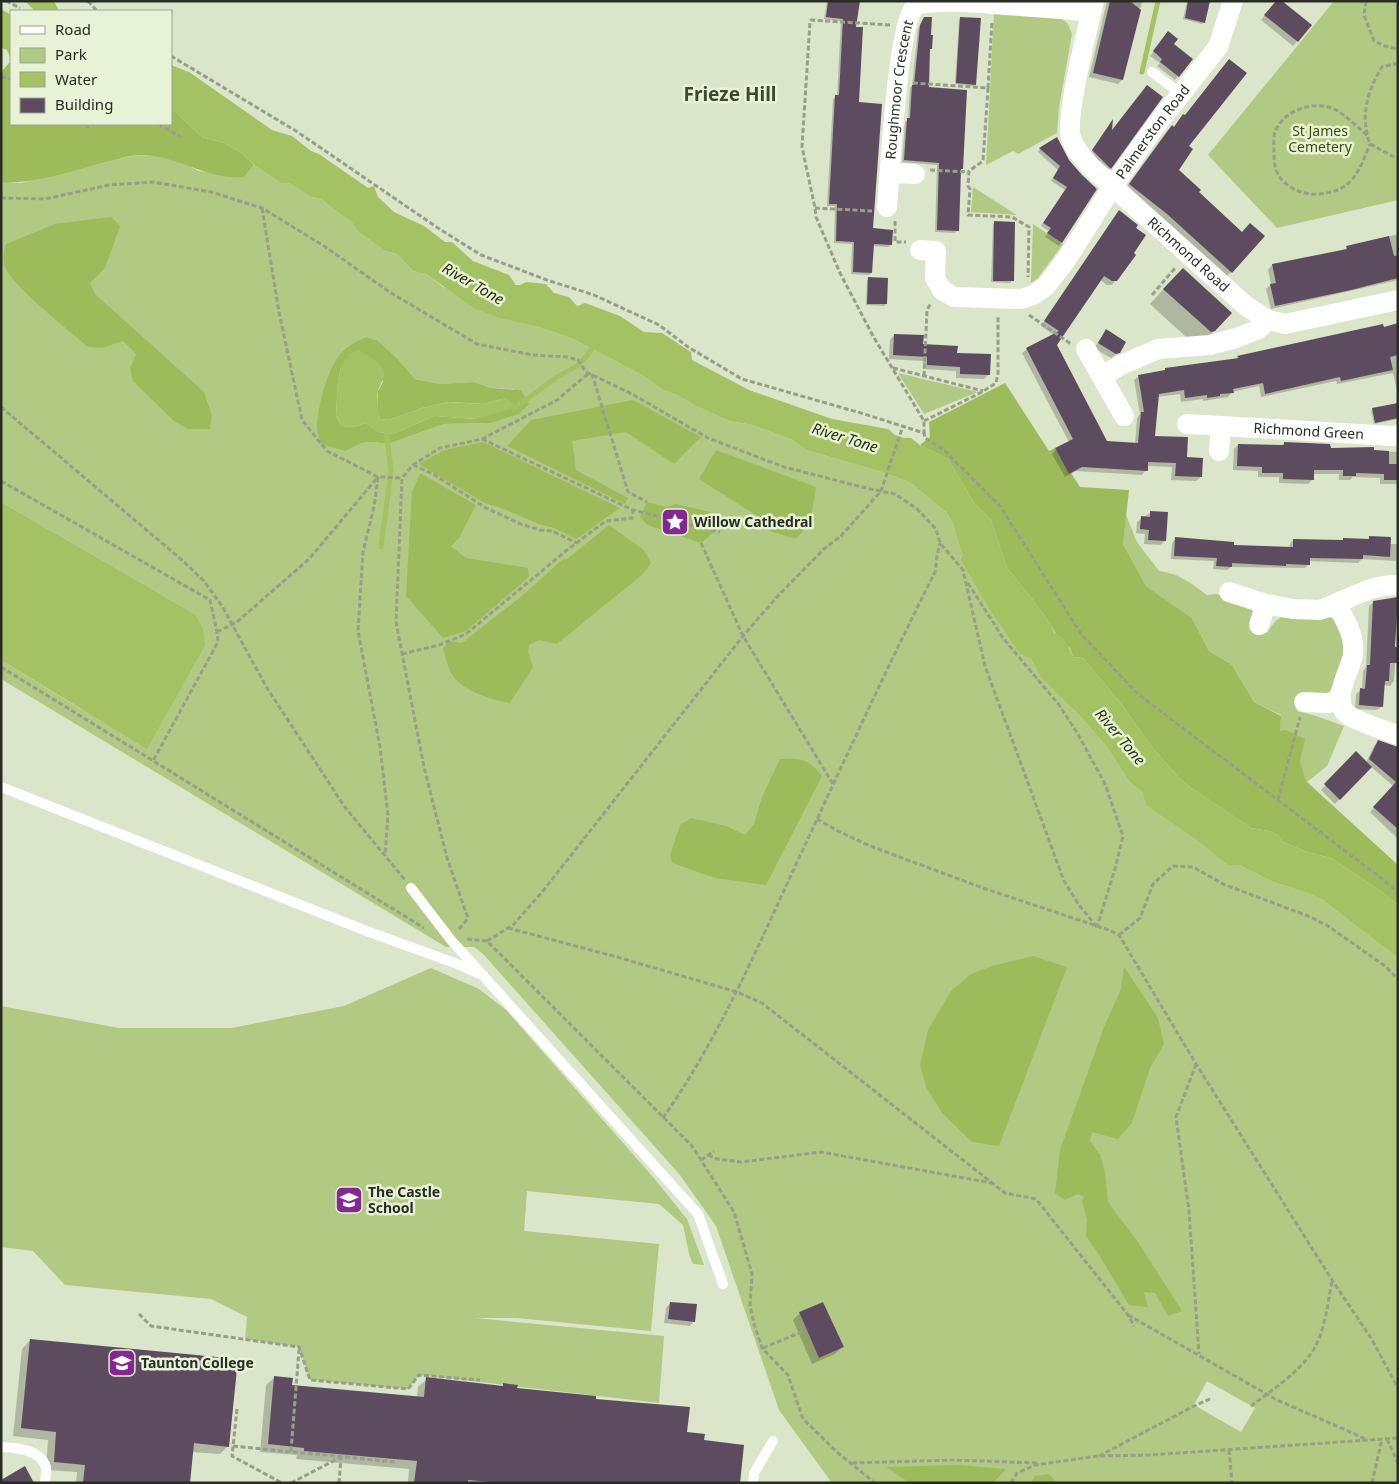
<svg xmlns="http://www.w3.org/2000/svg" width="1399" height="1484" font-family="'Noto Sans',sans-serif">
  <style>
    .green { fill: #b1c983; fill-rule: evenodd }
    .forest { fill: #9ebb5c; fill-rule: evenodd }
    .water { fill: #a4c263 }
    .shadow { fill: #0003 }
    .lines { fill: none; stroke-linecap: round; stroke-linejoin: round }
    .stream { stroke: #a4c263; stroke-width: 5 }
    .building { fill: #5d4c5f }
    .path { stroke: #979f8a; stroke-width: 3; stroke-dasharray: 5 2.5; stroke-linecap: butt }
    .lane { stroke: #fff; stroke-width: 10 }
    .street { stroke: #fff; stroke-width: 20 }
    .labels { text-anchor: middle; stroke-width: 5; stroke-linejoin: round; paint-order: stroke }
    .street-label { font-size: 14px; fill: #282c22; stroke: #e8f2d7 }
    .park-label { font-size: 14px; fill: #3c4e06; stroke: #e8f2d7 }
    .poi-label { font-size: 14px; font-weight: bold; fill: #282c22; stroke: #e8f2d7; text-anchor: start }
    .water-label { font-size: 15px; font-style: italic; fill: #242f06; stroke: #e8f2d7 }
    .district-label { font-size: 19px; font-weight: bold; fill: #3f4730; stroke: #e8f2d7 }
  </style>
  <rect width="100%" height="100%" fill="#dbe5ca"/>
  <g class="green">
    <polygon points="1334,1 1398,1 1398,200 1277,228 1208,155"/>
    <polygon points="994,13 1060,17 1068,24 1072,34 1059,107 1057,133 1018,154 1013,151 986,165"/>
    <path d="M135,155L159,156L178,161L199,171L244,177L254,165L281,183H289L311,197L321,199L341,215L353,221L357,231L385,251L397,254L413,271L426,274L443,287L539,327L571,338L642,375L663,390L677,395L694,405L729,421L753,425L793,440L806,450L886,473L911,483L947,513L953,524L964,555L960,558L992,614L1020,654L1031,659L1041,678L1081,717L1107,747L1128,780L1229,866L1239,865L1273,882L1305,892L1323,900L1398,958V1483H832L779,1410L716,1226L680,1175L483,954L474,947H446L1,679V660L82,710L195,614L1,502V183H21ZM366,337L377,340L397,358L415,379L440,384L474,382L491,388L515,389L490,423L444,424L388,444L373,442L361,443L317,431C317,417 321,406 324,393C331,365 339,350 366,337ZM823,1302L844,1347L819,1358L799,1312ZM1207,1381L1255,1408L1241,1432L1194,1405Z"/>
    <polygon points="973,187 1017,215 971,212"/>
    <polygon points="1033,224 1063,244 1038,278 1031,283"/>
    <polygon points="898,373 978,392 924,414"/>
    <path d="M1126,515L1137,542L1159,571C1179,573 1192,584 1207,595C1223,592 1243,597 1253,611L1251,628L1267,633C1271,627 1274,621 1280,618C1291,614 1324,616 1336,619C1340,627 1344,639 1344,649C1344,660 1333,689 1326,697L1300,695L1297,711L1313,715L1344,726L1327,766L1307,782L1300,761L1279,731L1281,715L1254,702L1232,665L1209,651L1192,618L1146,586L1123,544Z"/>
    <polygon points="431,968 479,989 506,1010 653,1177 687,1219 704,1265 693,1264 689,1254 683,1225 659,1204 527,1191 524,1231 659,1244 651,1331 516,1318 475,1318 664,1336 659,1403 419,1375 408,1389 310,1380 299,1347 245,1339 247,1317 211,1299 65,1285 33,1251 1,1247 1,1006 119,1028 231,1028 344,1006"/>
  </g>
  <g class="forest">
    <path d="M11,61V124H171V108L202,137L224,143L243,154L254,165L244,177C204,180 176,153 136,155C126,156 116,160 106,162C72,171 37,183 1,183V72Z"/>
    <path d="M111,217L120,226L105,268L90,283L95,294L204,392L212,416L210,429H188L174,421L133,381L130,368L136,354L123,341L102,348L88,347C70,331 12,286 5,267C2,259 4,251 6,244L55,224Z"/>
    <path d="M366,337L377,340L397,358L415,379L440,384L474,382L491,388L521,390L529,404L519,414L490,423L444,424L388,444L373,442L361,443L345,451L321,444C320,439 317,434 317,429C316,410 328,369 340,354C347,346 357,341 366,337ZM358,350L381,366L383,382L378,391L377,409L380,419L389,420L422,408L449,402L484,404L506,398L476,419L434,416L393,434L378,432L366,423L354,427L341,426L336,415L338,381L341,367Z"/>
    <polygon points="1005,383 1049,451 1055,448 1069,474 1071,473 1080,487 1129,490 1123,544 1146,586 1192,618 1209,651 1232,665 1254,702 1281,716 1280,731 1286,730 1305,739 1300,761 1307,782 1398,865 1398,905 1379,890 1331,858 1307,852 1283,842 1278,835 1269,831 1251,828 1191,788 1180,779 1151,746 1123,706 1083,658 1073,657 1070,648 1055,633 1052,626 1033,600 1007,568 991,520 975,504 948,459 920,445 930,437 929,422"/>
    <polygon points="633,400 701,437 674,464 626,432 572,441 576,470 628,498 625,504 507,446 531,420"/>
    <polygon points="483,442 620,508 576,539 554,528 539,524 501,508 485,503 419,464 444,450"/>
    <polygon points="716,450 816,487 810,523 796,539 760,528 756,515 699,479"/>
    <polygon points="420,473 476,505 459,538 451,546 466,558 528,568 529,577 466,631 443,638 406,596 412,492"/>
    <polygon points="647,502 666,507 676,504 710,512 720,527 701,543 647,525 640,517"/>
    <path d="M609,525L644,550L651,563L643,574L557,644L539,640L529,645L528,652L533,667L510,703C492,700 463,691 453,676C448,669 446,657 443,649L448,641L462,643L524,594L562,560L567,559Z"/>
    <path d="M780,759C803,758 808,759 822,776L766,885L715,878L672,863L670,855L680,825L691,818L726,826L745,835L754,824L762,797Z"/>
    <polygon points="1033,956 1067,967 999,1146 972,1142 942,1113 926,1087 920,1065 928,1030 951,991 971,974 992,966"/>
    <polygon points="1124,967 1158,1018 1164,1044 1150,1068 1132,1123 1118,1139 1092,1132 1090,1141 1100,1155 1105,1172 1108,1202 1138,1242 1182,1311 1168,1316 1155,1293 1144,1292 1148,1307 1129,1305 1098,1253 1086,1236 1087,1220 1082,1201 1084,1197 1078,1194 1065,1200 1055,1193 1060,1150 1104,1027 1121,989"/>
    <polygon points="958,1465 1006,1469 993,1483 910,1483 886,1467"/>
    <polygon points="1049,1474 1057,1483 1031,1483 1035,1476"/>
  </g>
  <g class="water">
    <polygon points="25,1 54,1 59,11 35,11"/>
    <polygon points="1,9 11,15 11,59 7,50 1,48"/>
    <path d="M171,65L189,72L272,130L292,136L311,151L319,154L368,188L374,186L378,197L394,212L424,226L445,242H452L473,261L509,275L516,285H520L526,282L546,284L554,293L569,297L577,306L585,303L620,316L644,332L662,333L691,352L692,360L749,390L832,419L888,429L895,435L904,438H911L920,445L948,459L975,504L991,520L1007,568L1033,600L1052,626L1054,633C1065,636 1069,647 1073,657L1083,658L1123,706L1151,746L1180,779L1191,788L1251,828L1269,831L1278,835L1283,842L1307,852L1331,858L1379,890L1398,905V958L1323,900L1305,892L1273,882L1239,865L1229,866L1197,840L1146,805L1143,793L1128,780L1107,747L1081,717L1041,678L1031,659L1020,654L992,614L960,559L963,555L953,524L947,513L911,483L886,473L806,450L793,440L753,425L729,421L694,405L677,395L663,390L642,375L571,338L539,327L496,317L474,308L426,274L413,271L397,254L385,251L357,231L352,221L341,215L321,199L311,197L289,183H281L254,165L243,154L224,143L202,137L171,108Z"/>
    <path d="M358,350C365,354 376,359 381,366C389,375 380,383 378,391C376,400 378,411 380,419L389,420L422,408L449,402L484,404L506,398L513,403L514,408L477,419L434,416L393,434L378,432L366,423L354,427L341,426L336,415L338,381L341,367L349,354Z"/>
    <polygon points="1,502 195,614 203,629 205,645 147,749 1,660"/>
  </g>
  <g class="shadow">
    <polygon points="827,1 858,1 855,28 857,103 872,229 891,245 888,247 872,246 871,273 869,275 851,274 852,244 834,243 835,206 827,206 833,99 837,97 841,21 824,19"/>
    <polygon points="1107,1 1142,1 1141,7 1138,10 1122,80 1118,84 1089,77"/>
    <polygon points="1187,1 1209,1 1204,22 1202,24 1183,19"/>
    <polygon points="1274,4 1297,41 1293,46 1261,20"/>
    <polygon points="924,18 931,48 929,50 928,89 962,168 960,170 957,230 955,233 935,232 937,165 902,162 905,122 908,120 910,88 912,86 918,29"/>
    <polygon points="961,18 975,84 973,86 955,84 959,20"/>
    <polygon points="1165,37 1172,45 1178,76 1175,80 1157,66 1160,63 1150,56"/>
    <polygon points="1161,98 1110,168 1107,171 1090,154 1110,124 1110,134"/>
    <polygon points="1179,120 1187,147 1177,171 1231,272 1227,276 1125,189 1167,131 1172,127 1173,128"/>
    <polygon points="1040,149 1068,161 1081,176 1061,243 1059,246 1045,237 1049,231 1041,226 1065,190 1051,181 1058,170 1038,152"/>
    <polygon points="1119,212 1116,280 1112,285 1107,285 1100,280 1056,345 1106,442 1135,444 1137,418 1140,414 1134,380 1139,376 1163,372 1165,369 1235,360 1237,357 1382,326 1383,328 1398,324 1398,395 1393,373 1337,384 1336,381 1261,397 1259,386 1232,392 1228,397 1203,401 1203,399 1181,402 1180,394 1157,397 1154,437 1186,458 1201,477 1196,481 1171,480 1172,467 1147,466 1146,470 1142,475 1076,471 1065,477 1052,454 1056,449 1069,442 1022,353 1027,349 1054,335 1041,326"/>
    <polygon points="995,223 1012,281 1010,283 991,282 993,224"/>
    <polygon points="1398,234 1398,280 1271,309 1266,289 1271,284 1268,270 1272,265 1343,251 1347,248"/>
    <polygon points="869,279 886,304 884,306 866,305 867,280"/>
    <polygon points="1169,283 1214,331 1199,345 1196,346 1150,304"/>
    <polygon points="1106,331 1119,352 1111,358 1094,348"/>
    <polygon points="894,335 922,345 956,354 988,375 984,379 956,378 956,371 923,369 923,361 889,359 890,340"/>
    <polygon points="1398,403 1398,419 1374,424 1371,411 1373,409"/>
    <polygon points="1284,443 1329,450 1398,452 1398,484 1380,484 1380,478 1353,477 1350,480 1339,480 1339,474 1313,474 1313,479 1308,484 1279,483 1279,477 1258,477 1258,471 1233,470 1234,449 1238,445 1281,446"/>
    <polygon points="1151,512 1165,541 1160,545 1144,544 1145,534 1136,533 1137,522"/>
    <polygon points="1370,537 1389,544 1398,544 1398,569 1396,569 1396,561 1362,559 1358,563 1309,561 1308,565 1305,568 1231,567 1227,570 1213,569 1214,561 1171,559 1172,543 1176,539 1232,546 1289,548 1290,544 1293,540 1341,541 1344,539 1367,540"/>
    <polygon points="1374,602 1393,648 1396,649 1394,681 1390,686 1383,685 1382,706 1377,710 1355,709 1356,694 1362,689 1363,671 1366,667 1369,606"/>
    <polygon points="1378,742 1398,748 1398,790 1370,766 1335,804 1321,790 1356,753 1366,763 1374,746"/>
    <polygon points="1385,795 1398,799 1398,839 1370,812"/>
    <polygon points="670,1303 694,1321 690,1326 664,1323 666,1308"/>
    <polygon points="823,1303 842,1347 835,1354 812,1364 793,1320 800,1313"/>
    <polygon points="30,1340 228,1446 220,1454 192,1452 189,1483 76,1483 77,1472 46,1470 48,1440 13,1436 22,1349"/>
    <polygon points="275,1377 291,1386 417,1398 418,1387 427,1379 501,1387 504,1385 516,1389 594,1400 686,1433 702,1442 739,1483 408,1483 409,1469 296,1459 297,1455 260,1452 266,1385"/>
  </g>
  <g class="lines">
    <g class="stream">
      <polyline points="1142,72 1158,1"/>
      <path d="M514,408C527,400 538,391 550,382C572,366 580,371 594,344"/>
      <polyline points="381,547 391,471 386,429"/>
    </g>
  </g>
  <g class="building">
    <polygon points="828,1 860,1 856,27 863,27 859,102 882,104 873,228 893,230 892,245 874,244 872,273 853,272 854,242 836,241 837,204 829,204 835,95 839,95 843,19 826,17"/>
    <polygon points="1110,1 1130,1 1141,10 1123,80 1093,73"/>
    <polygon points="1188,1 1210,1 1205,23 1185,18"/>
    <polygon points="1276,1 1282,1 1312,25 1298,42 1264,15"/>
    <polygon points="924,17 932,17 931,35 933,35 932,49 930,49 929,87 967,90 963,169 961,169 959,231 937,230 939,163 904,160 907,118 910,118 912,85 914,85 920,25"/>
    <polygon points="960,17 981,18 976,85 956,83"/>
    <polygon points="1168,31 1178,39 1174,44 1193,59 1179,77 1160,62 1162,59 1153,51"/>
    <polygon points="1229,59 1247,73 1189,146 1193,149 1179,170 1201,190 1199,192 1242,232 1250,223 1265,236 1232,273 1167,214 1129,184 1172,125 1174,127 1183,114 1185,115"/>
    <polygon points="1147,85 1163,97 1111,169 1092,150 1113,119 1112,130"/>
    <polygon points="1057,137 1069,160 1082,175 1097,189 1062,243 1047,233 1051,228 1043,223 1067,187 1053,178 1060,166 1039,148"/>
    <polygon points="1119,210 1138,225 1136,228 1146,235 1134,253 1136,255 1117,281 1112,281 1104,276 1057,345 1107,441 1138,443 1141,412 1144,412 1138,375 1165,370 1165,368 1239,358 1237,356 1383,324 1384,327 1398,323 1398,355 1390,357 1393,370 1341,381 1340,377 1265,394 1263,383 1233,389 1234,393 1220,394 1220,396 1207,398 1207,395 1185,398 1184,390 1159,394 1155,436 1188,437 1187,457 1203,458 1202,477 1175,476 1176,463 1148,462 1148,471 1082,467 1069,474 1055,448 1073,439 1026,348 1059,331 1044,321"/>
    <polygon points="994,221 1015,222 1014,281 993,281"/>
    <polygon points="1389,236 1394,256 1398,255 1398,278 1351,290 1275,306 1270,284 1276,283 1272,264 1347,249 1346,246"/>
    <polygon points="1183,268 1232,313 1215,331 1211,332 1163,289"/>
    <polygon points="868,277 888,278 887,304 867,304"/>
    <polygon points="1106,329 1126,342 1120,353 1116,354 1098,343"/>
    <polygon points="894,334 924,335 923,344 958,346 957,353 991,354 990,375 960,374 960,367 927,365 927,357 893,355"/>
    <polygon points="1398,403 1398,418 1375,423 1372,408"/>
    <polygon points="1284,442 1330,444 1331,448 1374,447 1374,450 1389,451 1389,464 1398,464 1398,480 1384,480 1384,474 1356,473 1356,476 1343,476 1343,470 1314,470 1314,480 1283,479 1283,473 1262,473 1262,467 1237,466 1238,444 1284,445"/>
    <polygon points="1150,511 1168,512 1166,541 1148,540 1149,530 1140,529 1141,516 1150,517"/>
    <polygon points="1369,536 1391,537 1390,557 1363,555 1363,559 1310,558 1310,565 1286,564 1286,566 1232,563 1232,567 1216,566 1217,558 1174,556 1175,537 1234,542 1234,545 1293,547 1293,539 1343,540 1343,538 1369,539"/>
    <polygon points="1398,597 1395,647 1398,647 1397,663 1390,663 1389,681 1385,681 1383,707 1359,705 1360,688 1365,689 1367,665 1370,665 1373,601"/>
    <polygon points="1378,740 1398,747 1398,829 1373,807 1396,782 1369,759"/>
    <polygon points="1356,751 1372,767 1340,800 1324,784"/>
    <polygon points="670,1302 697,1304 695,1322 668,1319"/>
    <polygon points="823,1302 844,1347 819,1358 799,1312"/>
    <polygon points="30,1339 238,1359 229,1447 194,1443 190,1483 83,1483 85,1465 54,1462 56,1432 21,1428"/>
    <polygon points="274,1376 293,1378 292,1385 424,1397 426,1377 503,1386 503,1383 518,1385 517,1388 596,1396 596,1399 690,1407 687,1432 705,1434 704,1440 744,1445 740,1483 501,1483 468,1480 468,1483 414,1483 417,1461 304,1451 304,1448 268,1444"/>
    <polygon points="25,1466 34,1483 1,1483 1,1480"/>
  </g>
  <g class="lines">
    <g class="path">
      <polyline points="6,1 20,8"/>
      <polyline points="88,1 97,11"/>
      <polyline points="1366,1 1364,15 1374,41 1385,46 1398,49"/>
      <polyline points="890,25 811,20 810,22 802,147 815,208 816,217 840,273 873,336 924,421 924,433"/>
      <polyline points="171,56 296,131 438,228 481,255 547,280 594,295 659,325 688,347 742,379 861,413 924,433 925,438 943,449 1000,506 1081,634 1138,694 1390,885 1398,893"/>
      <path d="M1398,63L1382,67C1367,91 1360,116 1370,144L1398,159"/>
      <polyline points="1,77 11,79"/>
      <polyline points="913,83 988,88 983,161 969,171 968,186 970,189 968,215 1012,217 1029,227 1028,277"/>
      <polyline points="988,88 992,21"/>
      <polyline points="86,124 89,129"/>
      <polyline points="158,124 184,139"/>
      <path d="M1367,135C1357,127 1346,115 1334,109C1314,100 1283,110 1275,132C1273,137 1274,145 1274,151C1274,158 1274,167 1278,174C1285,188 1305,196 1320,194C1353,191 1359,171 1370,144"/>
      <polyline points="930,170 969,172"/>
      <polyline points="1,198 45,199 109,185 153,182 211,192 262,208 324,246 391,293 477,344 533,355 567,357 578,360 586,372 632,394 708,438 784,467 870,489 895,494 917,509 936,529 940,543 963,570 985,666 1064,881 1079,905 1097,927"/>
      <polyline points="262,208 279,312 302,420 327,451 378,477 402,478"/>
      <polyline points="815,208 872,211"/>
      <polyline points="895,221 895,242 906,242"/>
      <polyline points="1152,295 1176,267"/>
      <polyline points="1029,315 1071,344"/>
      <polyline points="893,368 983,391"/>
      <polyline points="592,374 628,492 647,502"/>
      <polyline points="924,376 927,310 931,303"/>
      <polyline points="1,407 182,560 204,581 222,606 267,688 344,806 405,880"/>
      <polyline points="924,421 980,393 996,383 998,373 998,315"/>
      <polyline points="482,439 633,510 720,532"/>
      <polyline points="413,465 433,474 486,508 521,524 540,530 552,531 577,543"/>
      <polyline points="378,477 374,507 363,552 358,631 380,747 388,815 385,856"/>
      <polyline points="1,481 210,600 217,632 218,642 153,761"/>
      <polyline points="701,543 743,636 833,784"/>
      <polyline points="968,583 1003,638 1059,705 1079,736 1105,784 1123,836 1115,869 1097,927"/>
      <polyline points="217,632 237,622 309,559 378,477"/>
      <polyline points="402,654 439,645 466,634 567,550 606,521 632,518 633,510"/>
      <polyline points="1,667 424,928"/>
      <polyline points="1278,800 1300,717"/>
      <polyline points="817,819 838,831 870,846 983,888 1109,930 1119,935 1196,1064 1332,1280 1371,1338 1398,1388"/>
      <polyline points="508,928 617,957 737,992 762,1003 1005,1193 1036,1199 1128,1315 1134,1326"/>
      <polyline points="459,929 468,918 447,858 424,767 396,622 402,478 413,465 440,448 482,439 557,400 589,373"/>
      <polyline points="1119,935 1140,918 1153,884 1173,866 1193,867 1223,884 1308,916 1328,926 1385,966 1398,979"/>
      <polyline points="467,939 487,941 692,1146 734,1212 752,1274 750,1306 754,1324 762,1348 788,1375 803,1419 838,1453 875,1483"/>
      <polyline points="487,941 513,925 543,891 743,636 776,598 824,549 841,536 881,491 903,426"/>
      <polyline points="1196,1064 1176,1117 1189,1211 1199,1354"/>
      <path d="M663,1118C717,1041 754,955 793,871C840,770 886,669 936,570V561L940,543"/>
      <polyline points="708,1155 717,1159 741,1162 821,1152 992,1183"/>
      <polyline points="701,1160 714,1151"/>
      <polyline points="139,1314 151,1326 299,1347 310,1380 408,1389 419,1375 480,1380"/>
      <polyline points="1128,1315 1277,1400 1366,1439"/>
      <polyline points="763,1348 804,1331"/>
      <path d="M1251,1406C1272,1390 1297,1374 1312,1352C1325,1333 1328,1302 1332,1280"/>
      <polyline points="237,1409 232,1456 282,1483"/>
      <polyline points="1387,1439 1398,1463"/>
      <polyline points="233,1446 395,1462"/>
      <polyline points="1229,1450 1232,1483"/>
      <polyline points="291,1451 299,1350"/>
      <polyline points="1099,1456 1192,1407 1212,1398"/>
      <polyline points="852,1463 953,1460 1038,1463"/>
      <polyline points="291,1483 341,1457"/>
      <polyline points="339,1483 341,1457"/>
      <polyline points="1011,1483 1017,1473 1035,1465 1098,1456 1149,1455 1398,1438"/>
      <polyline points="1372,1483 1382,1439"/>
    </g>
    <g class="lane">
      <polyline points="1152,72 1181,94"/>
      <polyline points="1,787 372,933 455,963 484,976"/>
      <polyline points="411,888 451,940 698,1214 723,1284"/>
      <path d="M1,1447C16,1448 40,1449 46,1467C47,1471 45,1478 45,1483"/>
      <polyline points="753,1483 754,1473 773,1441"/>
    </g>
    <g class="street">
      <path id="s1" d="M1094,1C1088,26 1065,117 1071,138C1074,149 1083,157 1090,166L1246,306L1268,320L1285,324L1398,300"/>
      <polyline points="890,173 915,174"/>
      <path id="s2" d="M887,207C890,177 897,18 917,5C931,0 965,2 981,3C1018,6 1055,8 1091,12"/>
      <path id="s3" d="M920,250L936,251L935,278L942,290L954,297L1022,299L1035,294L1046,286L1066,260L1113,186L1154,128L1218,47L1233,1"/>
      <polyline points="1086,349 1124,416"/>
      <polyline points="1102,376 1121,365 1158,349 1210,345 1236,338 1257,330 1268,320"/>
      <path id="s4" d="M1187,424L1393,436L1398,435"/>
      <polyline points="1219,451 1221,427"/>
      <path d="M1398,585C1374,584 1357,595 1335,604C1345,618 1355,635 1353,654C1351,671 1329,701 1348,715C1357,721 1386,731 1398,735"/>
      <polyline points="1229,592 1266,604 1293,609 1320,610 1335,604"/>
      <polyline points="1259,625 1266,604"/>
      <polyline points="1304,702 1327,703 1341,701"/>
    </g>
  </g>
  <defs>
    <g id="sight-square" transform="scale(1.4375)"><rect x="-9" y="-9" width="18" height="18" rx="4" fill="#852792" stroke="#e8f2d7"/><path d="M0-6L1.8-2.2L6-1.7L2.9 1.2L3.7 5.4L0 3.3L-3.7 5.4L-2.9 1.2L-6-1.7L-1.8-2.2Z" fill="#fff"/></g>
    <g id="school-square" transform="scale(1.4375)"><rect x="-9" y="-9" width="18" height="18" rx="4" fill="#852792" stroke="#e8f2d7"/><path d="M0-5L7-2L0 1L-7-2ZM-4 1L0 2.5L4 1V4Q0 6-4 4Z" fill="#fff"/></g>
    <g id="university-square" transform="scale(1.4375)"><rect x="-9" y="-9" width="18" height="18" rx="4" fill="#852792" stroke="#e8f2d7"/><path d="M0-5L7-2L0 1L-7-2ZM-4 1L0 2.5L4 1V4Q0 6-4 4Z" fill="#fff"/></g>
  </defs>
  <g fill-rule="evenodd">
    <use href="#sight-square" x="675" y="522"/>
    <use href="#school-square" x="349" y="1200"/>
    <use href="#university-square" x="122" y="1363"/>
  </g>
  <g class="labels">
    <g class="street-label">
      <text dy="5" stroke="none"><textPath href="#s2" startOffset="118">Roughmoor Crescent</textPath></text>
      <text dy="5" stroke="none"><textPath href="#s3" startOffset="354">Palmerston Road</textPath></text>
      <text dy="5" stroke="none"><textPath href="#s1" startOffset="306">Richmond Road</textPath></text>
      <text dy="5" stroke="none"><textPath href="#s4" startOffset="122">Richmond Green</textPath></text>
    </g>
    <g class="park-label">
      <text x="1320" y="136">St James<tspan x="1320" dy="16">Cemetery</tspan></text>
    </g>
    <g class="poi-label">
      <text x="694" y="527">Willow Cathedral</text>
      <text x="368" y="1197">The Castle<tspan x="368" dy="16">School</tspan></text>
      <text x="141" y="1368">Taunton College</text>
    </g>
    <g class="water-label">
      <text transform="translate(473 284) rotate(30)" y="5">River Tone</text>
      <text transform="translate(845 438) rotate(17)" y="5">River Tone</text>
      <text transform="translate(1120 737) rotate(50)" y="5">River Tone</text>
    </g>
    <g class="district-label">
      <text x="730" y="101">Frieze Hill</text>
    </g>
  </g>
  <rect width="1399" height="1484" fill="none" stroke="#282c22" stroke-width="5"/>
  <rect x="10" y="10" width="162" height="115" fill="#e8f2d7" stroke="#9ba38f"/>
  <rect x="20" y="26" width="25" height="8" fill="#ffffff" stroke="#9ba38f"/>
  <text x="55" y="35" font-size="15" fill="#282c22">Road</text>
  <rect x="20" y="48" width="25" height="15" fill="#b1c983" stroke="#9ba38f"/>
  <text x="55" y="60" font-size="15" fill="#282c22">Park</text>
  <rect x="20" y="72" width="25" height="15" fill="#a4c263" stroke="#9ba38f"/>
  <text x="55" y="85" font-size="15" fill="#282c22">Water</text>
  <rect x="20" y="98" width="25" height="15" fill="#5d4c5f" stroke="#9ba38f"/>
  <text x="55" y="110" font-size="15" fill="#282c22">Building</text>
</svg>
